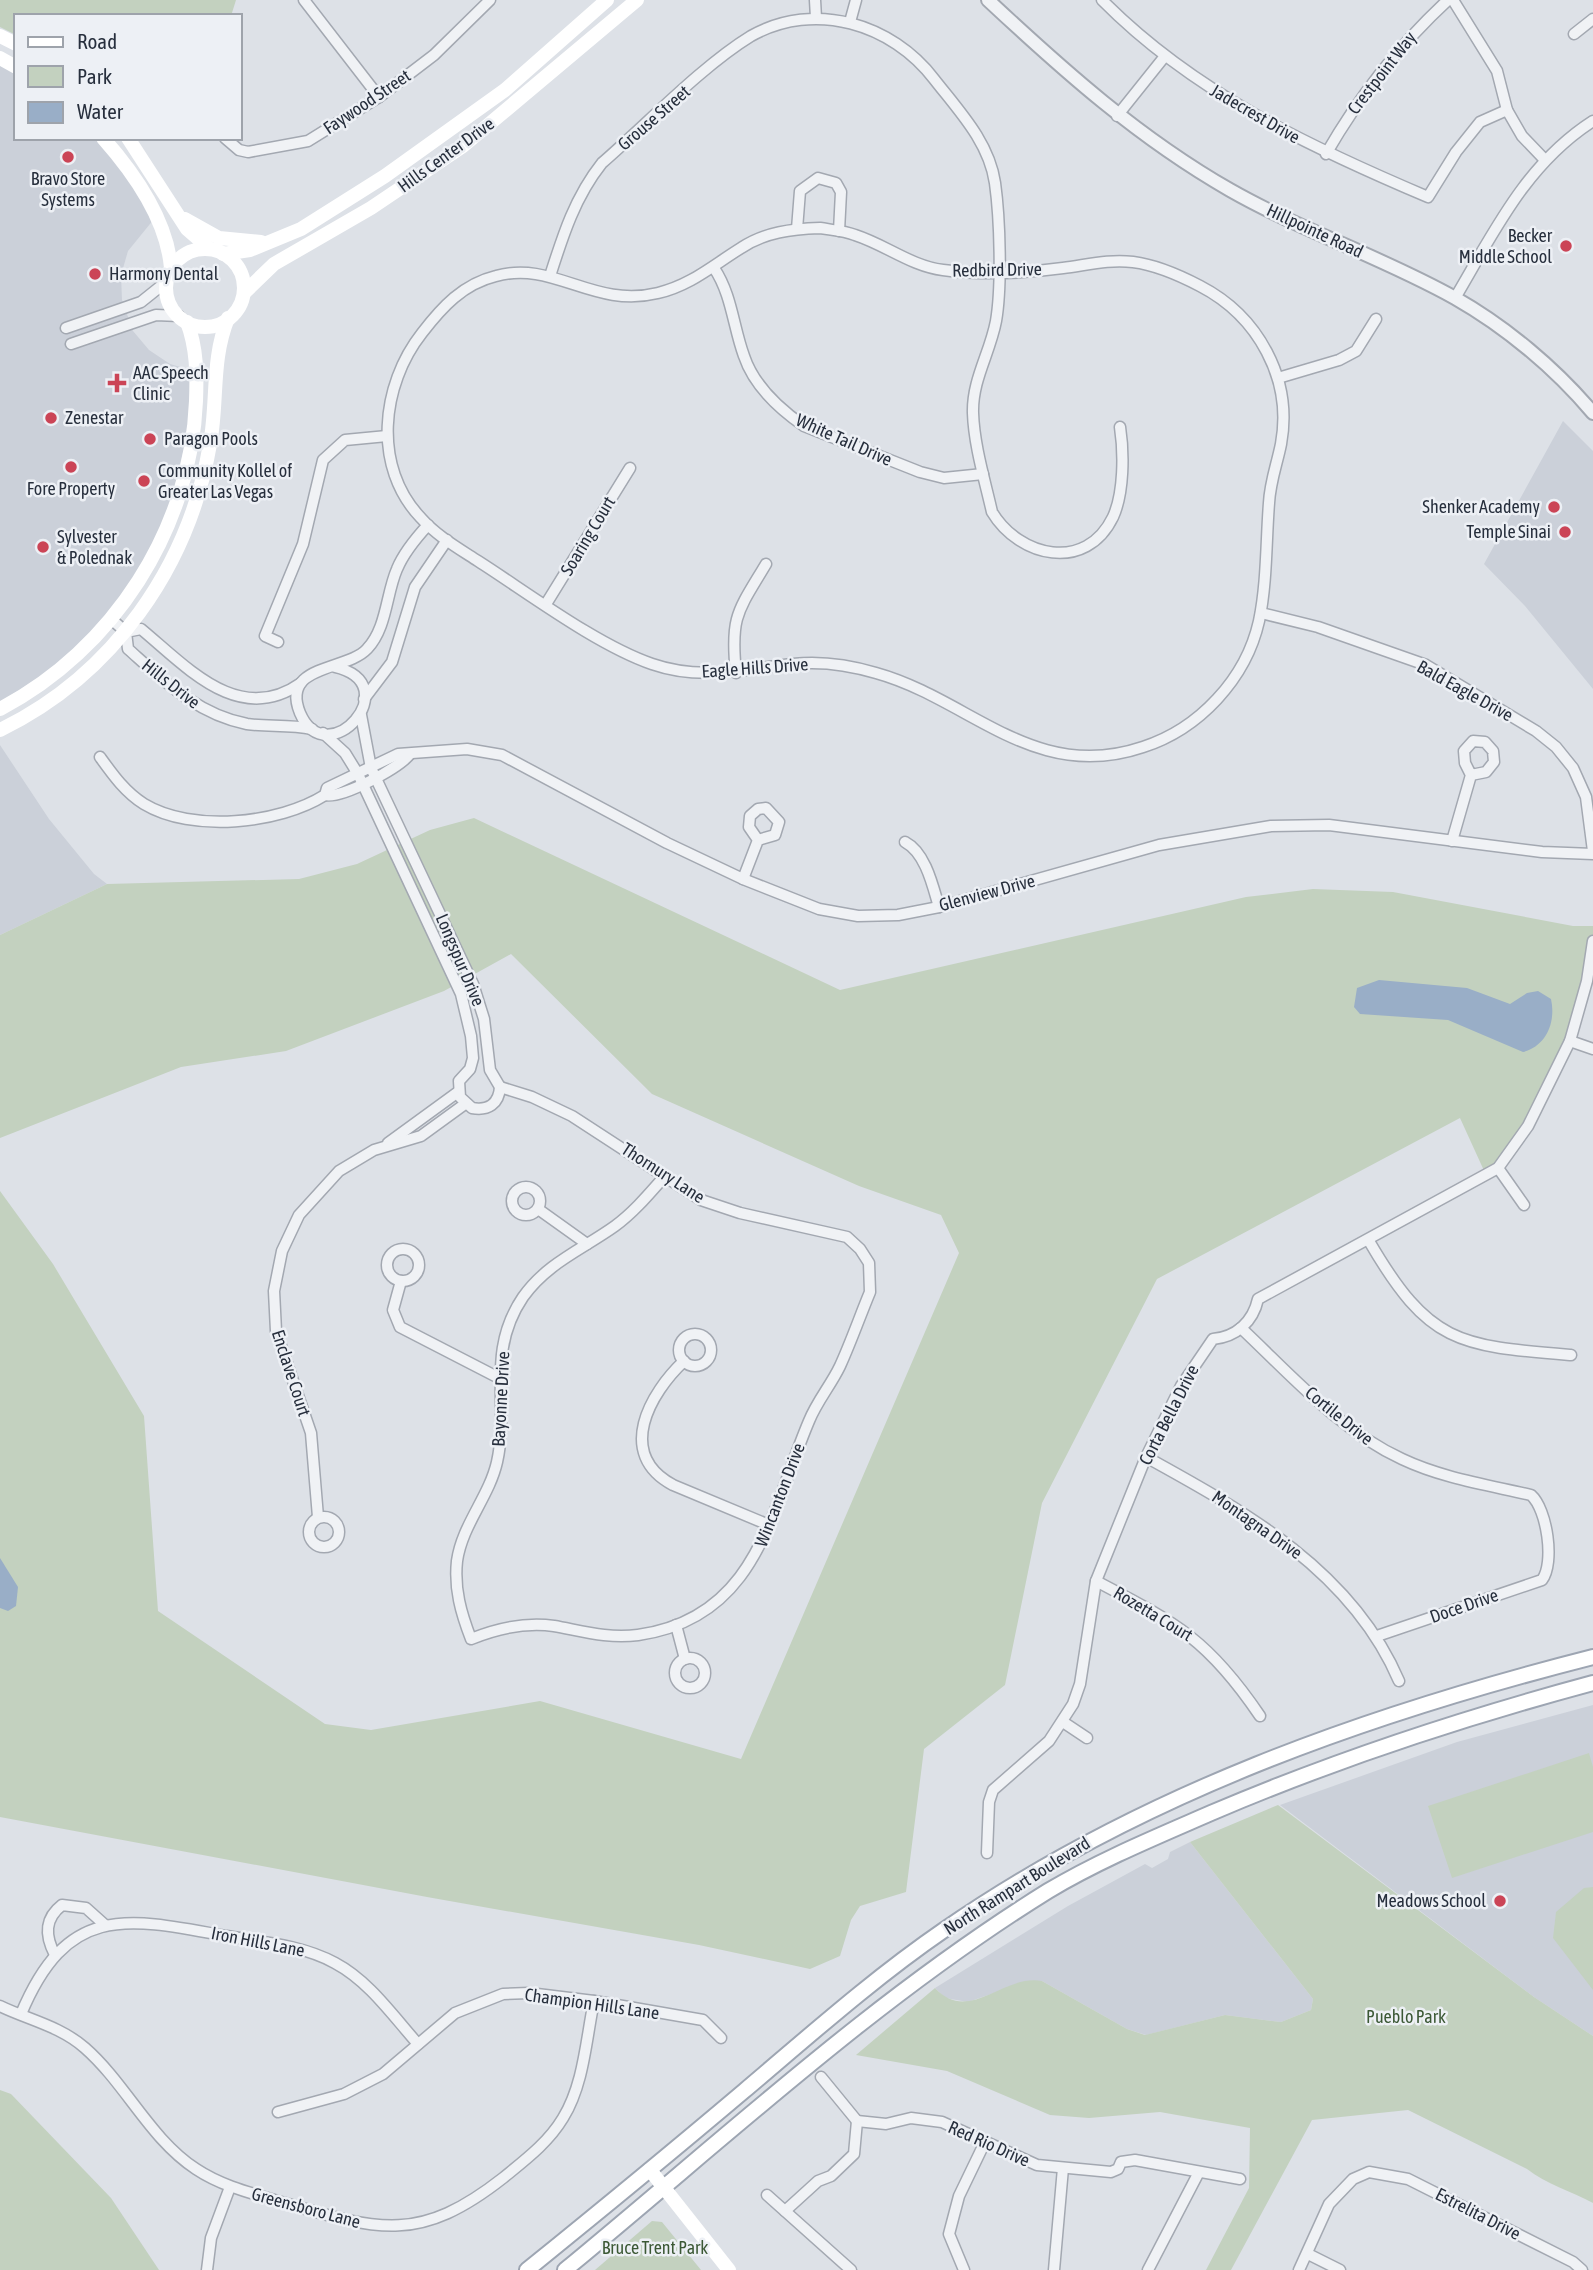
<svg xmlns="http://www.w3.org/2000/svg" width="1593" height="2270" font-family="'Asap Condensed',sans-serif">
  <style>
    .built { fill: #cbd0d9 }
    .green { fill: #c3d1bf }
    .water { fill: #99aec7 }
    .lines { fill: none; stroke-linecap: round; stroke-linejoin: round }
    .minor-casing { stroke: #a3a8b1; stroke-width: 13 }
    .tertiary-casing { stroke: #a3a8b1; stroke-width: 16 }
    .primary-casing { stroke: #9da5b2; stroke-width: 18 }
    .minor { stroke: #f0f2f5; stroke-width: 10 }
    .tertiary { stroke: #f0f2f5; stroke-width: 12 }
    .secondary { stroke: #fff; stroke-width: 14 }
    .primary { stroke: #fff; stroke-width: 14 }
    .poi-dot { fill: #cb4456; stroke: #edf0f5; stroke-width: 2.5 }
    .labels { text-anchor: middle; stroke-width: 5; stroke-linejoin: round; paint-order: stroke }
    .street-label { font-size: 18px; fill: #272f3d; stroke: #edf0f5 }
    .poi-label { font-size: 18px; fill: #272f3d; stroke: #edf0f5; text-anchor: start }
    .park-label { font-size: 18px; fill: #3b5835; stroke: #edf0f5 }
  </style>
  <rect width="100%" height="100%" fill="#dde1e7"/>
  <g class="built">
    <polygon points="0,65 16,73 16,138 98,138 118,162 154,219 128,251 121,275 122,300 133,331 149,350 170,364 194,371 189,429 163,533 105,621 51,670 0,702"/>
    <polygon points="1563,421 1593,451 1593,689 1525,606 1484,564"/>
    <polygon points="0,745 49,819 94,874 107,884 0,935"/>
    <polygon points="1593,1705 1593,2036 1534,1997 1280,1805 1457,1742"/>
    <polygon points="1190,1842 1313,1999 1311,2010 1281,2022 1225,2015 1146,2035 1127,2029 1042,1981 1026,1982 968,2002 945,1998 935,1988 1068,1906 1145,1864 1152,1868 1168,1859 1170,1852"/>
  </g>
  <g class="green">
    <polygon points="0,0 236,0 231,16 16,16 16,35 0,27"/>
    <polygon points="474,818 840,990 1246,897 1313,889 1393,892 1573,926 1593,926 1593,941 1570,1041 1528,1126 1486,1175 1460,1118 1157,1279 1042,1503 1005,1685 924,1749 906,1892 860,1906 851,1920 840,1956 810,1969 699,1945 427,1897 0,1817 0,1191 53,1264 144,1416 158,1611 325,1724 371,1730 540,1701 741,1759 959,1253 941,1215 859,1186 652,1094 511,954 444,991 286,1051 181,1067 0,1138 0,935 107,884 299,879 357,864 430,830"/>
    <polygon points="1589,1753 1593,1767 1593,1832 1452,1878 1428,1806"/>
    <path d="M1278,1805L1534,1997L1593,2036V2203C1571,2191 1546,2184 1527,2169L1408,2110L1312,2120L1231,2270H1206L1249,2188L1250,2128L1160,2112L1089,2118L1050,2115L947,2071L856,2055L935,1988C969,2025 1004,1973 1042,1981L1127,2029L1145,2035L1225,2015L1281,2022L1311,2010L1313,1999L1190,1842Z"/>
    <polygon points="1593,1887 1593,1990 1553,1938 1556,1912 1584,1888"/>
    <polygon points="0,2090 11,2094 111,2198 159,2270 0,2270"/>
    <polygon points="652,2221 662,2222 701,2270 595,2270"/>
  </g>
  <g class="water">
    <path d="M1379,980L1467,988L1510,1004L1527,993L1538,991L1551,999C1556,1021 1547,1046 1523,1052L1448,1020L1360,1014L1354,1007L1357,988Z"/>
    <polygon points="0,1558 18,1587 16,1606 8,1611 0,1608"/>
  </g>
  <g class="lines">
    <g class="minor-casing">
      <g id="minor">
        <polyline points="304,0 379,97"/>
        <polyline points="815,0 816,18"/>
        <path d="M1102,0C1194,93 1310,147 1428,197L1456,152L1480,122L1507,110"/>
        <polyline points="1453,0 1497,71 1507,110 1522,136 1545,160"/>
        <polyline points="850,22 856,0"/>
        <polyline points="1574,34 1593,19"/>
        <polyline points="1117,116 1165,56"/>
        <polyline points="225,138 239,150 248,152 308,141 379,97 434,55 490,0"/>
        <path d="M1326,154C1360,95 1398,46 1448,0"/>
        <path d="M820,228C832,230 845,231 855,235C886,245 911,266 943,270C980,275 1026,273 1063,268C1087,265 1109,259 1133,262C1157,265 1179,275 1200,286C1258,316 1293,379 1281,444C1277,464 1270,482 1269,503C1266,541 1267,583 1259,621C1246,679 1199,729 1143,747C1034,784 970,699 876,673C849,665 820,661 793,664C744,669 701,681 652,664C597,645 528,593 478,561C458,548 437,536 421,518C372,467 381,385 422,333C442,307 463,284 496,276C554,260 593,309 658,293C691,285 712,266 741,248C765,232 792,229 820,228Z"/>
        <polyline points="797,229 800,191 818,178 836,183 841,192 839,231"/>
        <path d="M714,268C732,295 733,326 744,356C754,386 778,408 804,426L920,472L944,478L983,474"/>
        <path d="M550,276C563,235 575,197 602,163C647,124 702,66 751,36C815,0 892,24 934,79C959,111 989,142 995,183C1000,219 1002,286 996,321C990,353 972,380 973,413C974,445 985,481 992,512C1019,557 1086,573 1113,517C1124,493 1124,453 1120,427"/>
        <path d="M1455,298C1494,232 1526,164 1593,121"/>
        <polyline points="66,328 141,302 166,282"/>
        <polyline points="71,344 156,315 179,316"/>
        <polyline points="1278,378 1339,360 1356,351 1376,319"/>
        <polyline points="546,604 630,468"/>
        <polyline points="1261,613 1318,627 1426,665 1536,731 1556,747 1573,768 1586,797 1593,851"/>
        <path d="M111,619L126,632L128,649C164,681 198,715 247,724C268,727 290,724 312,729"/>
        <path d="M126,632L141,629C187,667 239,727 301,683"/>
        <polyline points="278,642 265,636 303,544 323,460 345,440 387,436"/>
        <path d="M335,667C409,684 327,776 300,713C280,664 347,671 367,649C387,628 386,594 397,569C404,552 416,538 428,525"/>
        <path d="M736,673C730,616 738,611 766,564"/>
        <polyline points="364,699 392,662 415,587 447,540"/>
        <path d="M323,733L345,753L358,774L461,994L471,1036L473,1058L470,1069L459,1081L460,1097L472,1108C488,1111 499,1104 500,1087L490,1070L484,1019L473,984L371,768L361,715"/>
        <path d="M100,757C113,775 125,792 144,804C192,833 279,824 325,795L327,788L398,754L467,749L502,755L667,843L743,879L819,909L858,916L898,915L939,907L1159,845L1271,826L1329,825L1542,852L1593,854"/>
        <path d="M325,795C342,799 399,768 410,754"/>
        <polyline points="1452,841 1471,775 1465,763 1464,751 1473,741 1485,742 1493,751 1494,762 1486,772 1471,775"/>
        <path d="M905,842C926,853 933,887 939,907"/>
        <polyline points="743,879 758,840 749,827 750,816 758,809 766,808 779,822 775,835 758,840"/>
        <polyline points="1570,1041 1593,1049"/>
        <path d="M500,1087L532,1097L572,1116L701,1200L740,1213L847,1237L860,1249L869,1263L870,1292C860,1316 851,1342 840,1366C831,1385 817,1401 809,1421C770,1513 757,1618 638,1635C608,1639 582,1631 554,1626C525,1622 498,1628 471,1639C461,1613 454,1589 457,1561C462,1525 489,1497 497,1462C510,1404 485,1353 523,1297C547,1263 583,1249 615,1226C634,1212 649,1194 664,1177"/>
        <polyline points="388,1143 458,1092"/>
        <polyline points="1498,1168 1524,1205"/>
        <circle cx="526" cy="1201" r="14"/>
        <polyline points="538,1209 587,1244"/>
        <path d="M1369,1241C1429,1344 1458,1346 1571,1355"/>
        <circle cx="403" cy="1265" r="16"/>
        <polyline points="401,1281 393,1310 400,1327 499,1378"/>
        <path d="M1241,1328C1291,1375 1339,1430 1402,1459C1442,1478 1488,1485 1531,1495C1547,1509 1555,1563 1542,1580L1377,1636"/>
        <circle cx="695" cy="1350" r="16"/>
        <path d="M684,1361C650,1393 615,1454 673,1485L769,1525"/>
        <path d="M1146,1457C1246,1512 1352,1571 1399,1681"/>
        <circle cx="324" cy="1532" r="15"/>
        <polyline points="318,1517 311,1433 276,1331 274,1291 282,1251 299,1215 339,1171 374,1150 421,1136 465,1104"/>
        <path d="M1096,1581C1176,1623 1208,1639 1260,1716"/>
        <polyline points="676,1625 685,1659"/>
        <circle cx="690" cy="1673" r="15"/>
        <polyline points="1063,1722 1087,1738"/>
        <path d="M987,1853L989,1802L993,1790L1049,1741L1073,1704L1080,1684L1096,1581L1146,1457L1181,1386L1213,1339C1236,1337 1253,1322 1258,1299L1498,1168L1528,1126L1570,1041L1587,981L1593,941"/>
        <path d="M55,1955C45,1936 44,1919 62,1905L86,1908L105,1925"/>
        <path d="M0,2006C29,2020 60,2026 85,2048C126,2084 150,2139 196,2169C223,2187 255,2194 285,2203C380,2231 420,2243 503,2178C525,2160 548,2143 563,2118C584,2084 586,2039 594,2001"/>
        <path d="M21,2014C67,1904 125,1917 226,1936C262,1942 302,1945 335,1963C369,1981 393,2016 418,2044"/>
        <polyline points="821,2077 857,2121"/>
        <polyline points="278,2112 344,2094 383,2074 455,2013 503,1994 529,1993 594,2001 703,2020 721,2038"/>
        <polyline points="857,2121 886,2124 911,2118 942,2122 1037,2165 1111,2172 1118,2169 1121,2162 1135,2160 1240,2179"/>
        <polyline points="767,2195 851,2270"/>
        <polyline points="785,2211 818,2181 831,2176 854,2154 857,2121"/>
        <polyline points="1308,2254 1340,2270"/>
        <polyline points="207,2270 211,2238 230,2187"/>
        <polyline points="964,2270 949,2234 959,2196 985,2142"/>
        <polyline points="1054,2270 1063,2168"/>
        <polyline points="1148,2270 1199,2172"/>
        <polyline points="1299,2270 1329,2204 1353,2179 1369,2172 1408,2179 1573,2262 1582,2270"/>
      </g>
    </g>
    <g class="tertiary-casing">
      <path id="tertiary" d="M988,0C1064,71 1139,138 1230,190C1302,231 1382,257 1455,298C1506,327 1555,368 1593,413"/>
    </g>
    <g class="primary-casing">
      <g id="primary">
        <path d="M527,2270C600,2211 673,2151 744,2091C809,2036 874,1978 944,1930C1139,1795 1365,1715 1593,1657"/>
        <path d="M565,2270C723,2140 874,1999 1048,1891C1100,1860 1156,1837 1211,1813C1335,1760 1463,1718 1593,1683"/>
      </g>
    </g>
    <use href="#minor" class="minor"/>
    <use href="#tertiary" class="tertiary"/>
    <g class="secondary">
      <polyline points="0,36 16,44"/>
      <polyline points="0,58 16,67"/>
      <path d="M103,138C134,173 167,220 171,268"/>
      <polyline points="128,138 187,229 210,249"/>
      <polyline points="185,219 219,238 261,242"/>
      <circle cx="205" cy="288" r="39"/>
      <polyline points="223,254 250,250 301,229 385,176 505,90 607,0"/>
      <polyline points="244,293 274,264 371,208 463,146 637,0"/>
      <path d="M0,709C113,650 191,529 196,401C197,375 197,348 187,322"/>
      <path d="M0,730C113,675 189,567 210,444C218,401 211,360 228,318"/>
      <polyline points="650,2170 729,2270"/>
    </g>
    <use href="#primary" class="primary"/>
  </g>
  <g class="poi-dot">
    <circle cx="68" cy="157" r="7"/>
    <circle cx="1566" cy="246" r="7"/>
    <circle cx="95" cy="274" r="7"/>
    <path d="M113.5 372.5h7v7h7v7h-7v7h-7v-7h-7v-7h7z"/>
    <circle cx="51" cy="418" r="7"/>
    <circle cx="150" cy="439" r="7"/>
    <circle cx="71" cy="467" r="7"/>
    <circle cx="144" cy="481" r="7"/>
    <circle cx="1554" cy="507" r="7"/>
    <circle cx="1565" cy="532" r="7"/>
    <circle cx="43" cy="547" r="7"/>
    <circle cx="1500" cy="1901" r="7"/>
  </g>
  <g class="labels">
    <g class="street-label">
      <text transform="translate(1382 73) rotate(-52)" y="6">Crestpoint Way</text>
      <text transform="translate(367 102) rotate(-34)" y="6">Faywood Street</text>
      <text transform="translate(1255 114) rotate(30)" y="6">Jadecrest Drive</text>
      <text transform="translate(654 118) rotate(-41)" y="6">Grouse Street</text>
      <text transform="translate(446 155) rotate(-36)" y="6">Hills Center Drive</text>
      <text transform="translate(1315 231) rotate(25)" y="6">Hillpointe Road</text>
      <text transform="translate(997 270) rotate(-1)" y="6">Redbird Drive</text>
      <text transform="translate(844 440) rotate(24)" y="6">White Tail Drive</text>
      <text transform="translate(588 536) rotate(-59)" y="6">Soaring Court</text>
      <text transform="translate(755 668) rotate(-4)" y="6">Eagle Hills Drive</text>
      <text transform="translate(171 684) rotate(38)" y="6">Hills Drive</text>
      <text transform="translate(1465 691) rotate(29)" y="6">Bald Eagle Drive</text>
      <text transform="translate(987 893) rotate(-15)" y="6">Glenview Drive</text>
      <text transform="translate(460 960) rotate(67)" y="6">Longspur Drive</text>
      <text transform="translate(663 1173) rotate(33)" y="6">Thornury Lane</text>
      <text transform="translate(291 1373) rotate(72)" y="6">Enclave Court</text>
      <text transform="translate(501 1399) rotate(-87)" y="6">Bayonne Drive</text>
      <text transform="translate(1169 1415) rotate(-63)" y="6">Corta Bella Drive</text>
      <text transform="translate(1339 1416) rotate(39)" y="6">Cortile Drive</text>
      <text transform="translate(780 1495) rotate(-69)" y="6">Wincanton Drive</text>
      <text transform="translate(1257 1525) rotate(35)" y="6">Montagna Drive</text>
      <text transform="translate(1464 1606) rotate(-19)" y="6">Doce Drive</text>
      <text transform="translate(1153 1614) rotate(31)" y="6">Rozetta Court</text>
      <text transform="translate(1017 1886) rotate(-32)" y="6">North Rampart Boulevard</text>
      <text transform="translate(258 1942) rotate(11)" y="6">Iron Hills Lane</text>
      <text transform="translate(592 2004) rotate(8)" y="6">Champion Hills Lane</text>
      <text transform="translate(989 2144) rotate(24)" y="6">Red Rio Drive</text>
      <text transform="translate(306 2208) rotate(15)" y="6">Greensboro Lane</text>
      <text transform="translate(1478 2214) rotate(27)" y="6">Estrelita Drive</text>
    </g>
    <g class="poi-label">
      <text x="68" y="185" text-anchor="middle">Bravo Store<tspan x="68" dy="21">Systems</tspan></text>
      <text x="1552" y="242" text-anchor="end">Becker<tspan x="1552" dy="21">Middle School</tspan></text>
      <text x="109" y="280">Harmony Dental</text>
      <text x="133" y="379">AAC Speech<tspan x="133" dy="21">Clinic</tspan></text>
      <text x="65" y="424">Zenestar</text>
      <text x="164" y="445">Paragon Pools</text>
      <text x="158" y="477">Community Kollel of<tspan x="158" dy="21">Greater Las Vegas</tspan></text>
      <text x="71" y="495" text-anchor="middle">Fore Property</text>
      <text x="1540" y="513" text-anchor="end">Shenker Academy</text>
      <text x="1551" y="538" text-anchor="end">Temple Sinai</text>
      <text x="57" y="543">Sylvester<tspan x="57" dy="21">&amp; Polednak</tspan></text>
      <text x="1486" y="1907" text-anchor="end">Meadows School</text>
    </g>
    <g class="park-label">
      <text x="1406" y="2023">Pueblo Park</text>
      <text x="655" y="2254">Bruce Trent Park</text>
    </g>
  </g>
  <rect x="14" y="14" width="228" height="126" fill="#edf0f5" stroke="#9ea3ab" stroke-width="2"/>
  <rect x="28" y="37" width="35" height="10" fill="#ffffff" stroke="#9ea3ab" stroke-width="2"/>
  <text x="77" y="49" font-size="21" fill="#272f3d">Road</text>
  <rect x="28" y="66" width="35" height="21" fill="#c3d1bf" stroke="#9ea3ab" stroke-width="2"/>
  <text x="77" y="84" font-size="21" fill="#272f3d">Park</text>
  <rect x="28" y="102" width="35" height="21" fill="#99aec7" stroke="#9ea3ab" stroke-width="2"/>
  <text x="77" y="119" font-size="21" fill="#272f3d">Water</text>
</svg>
